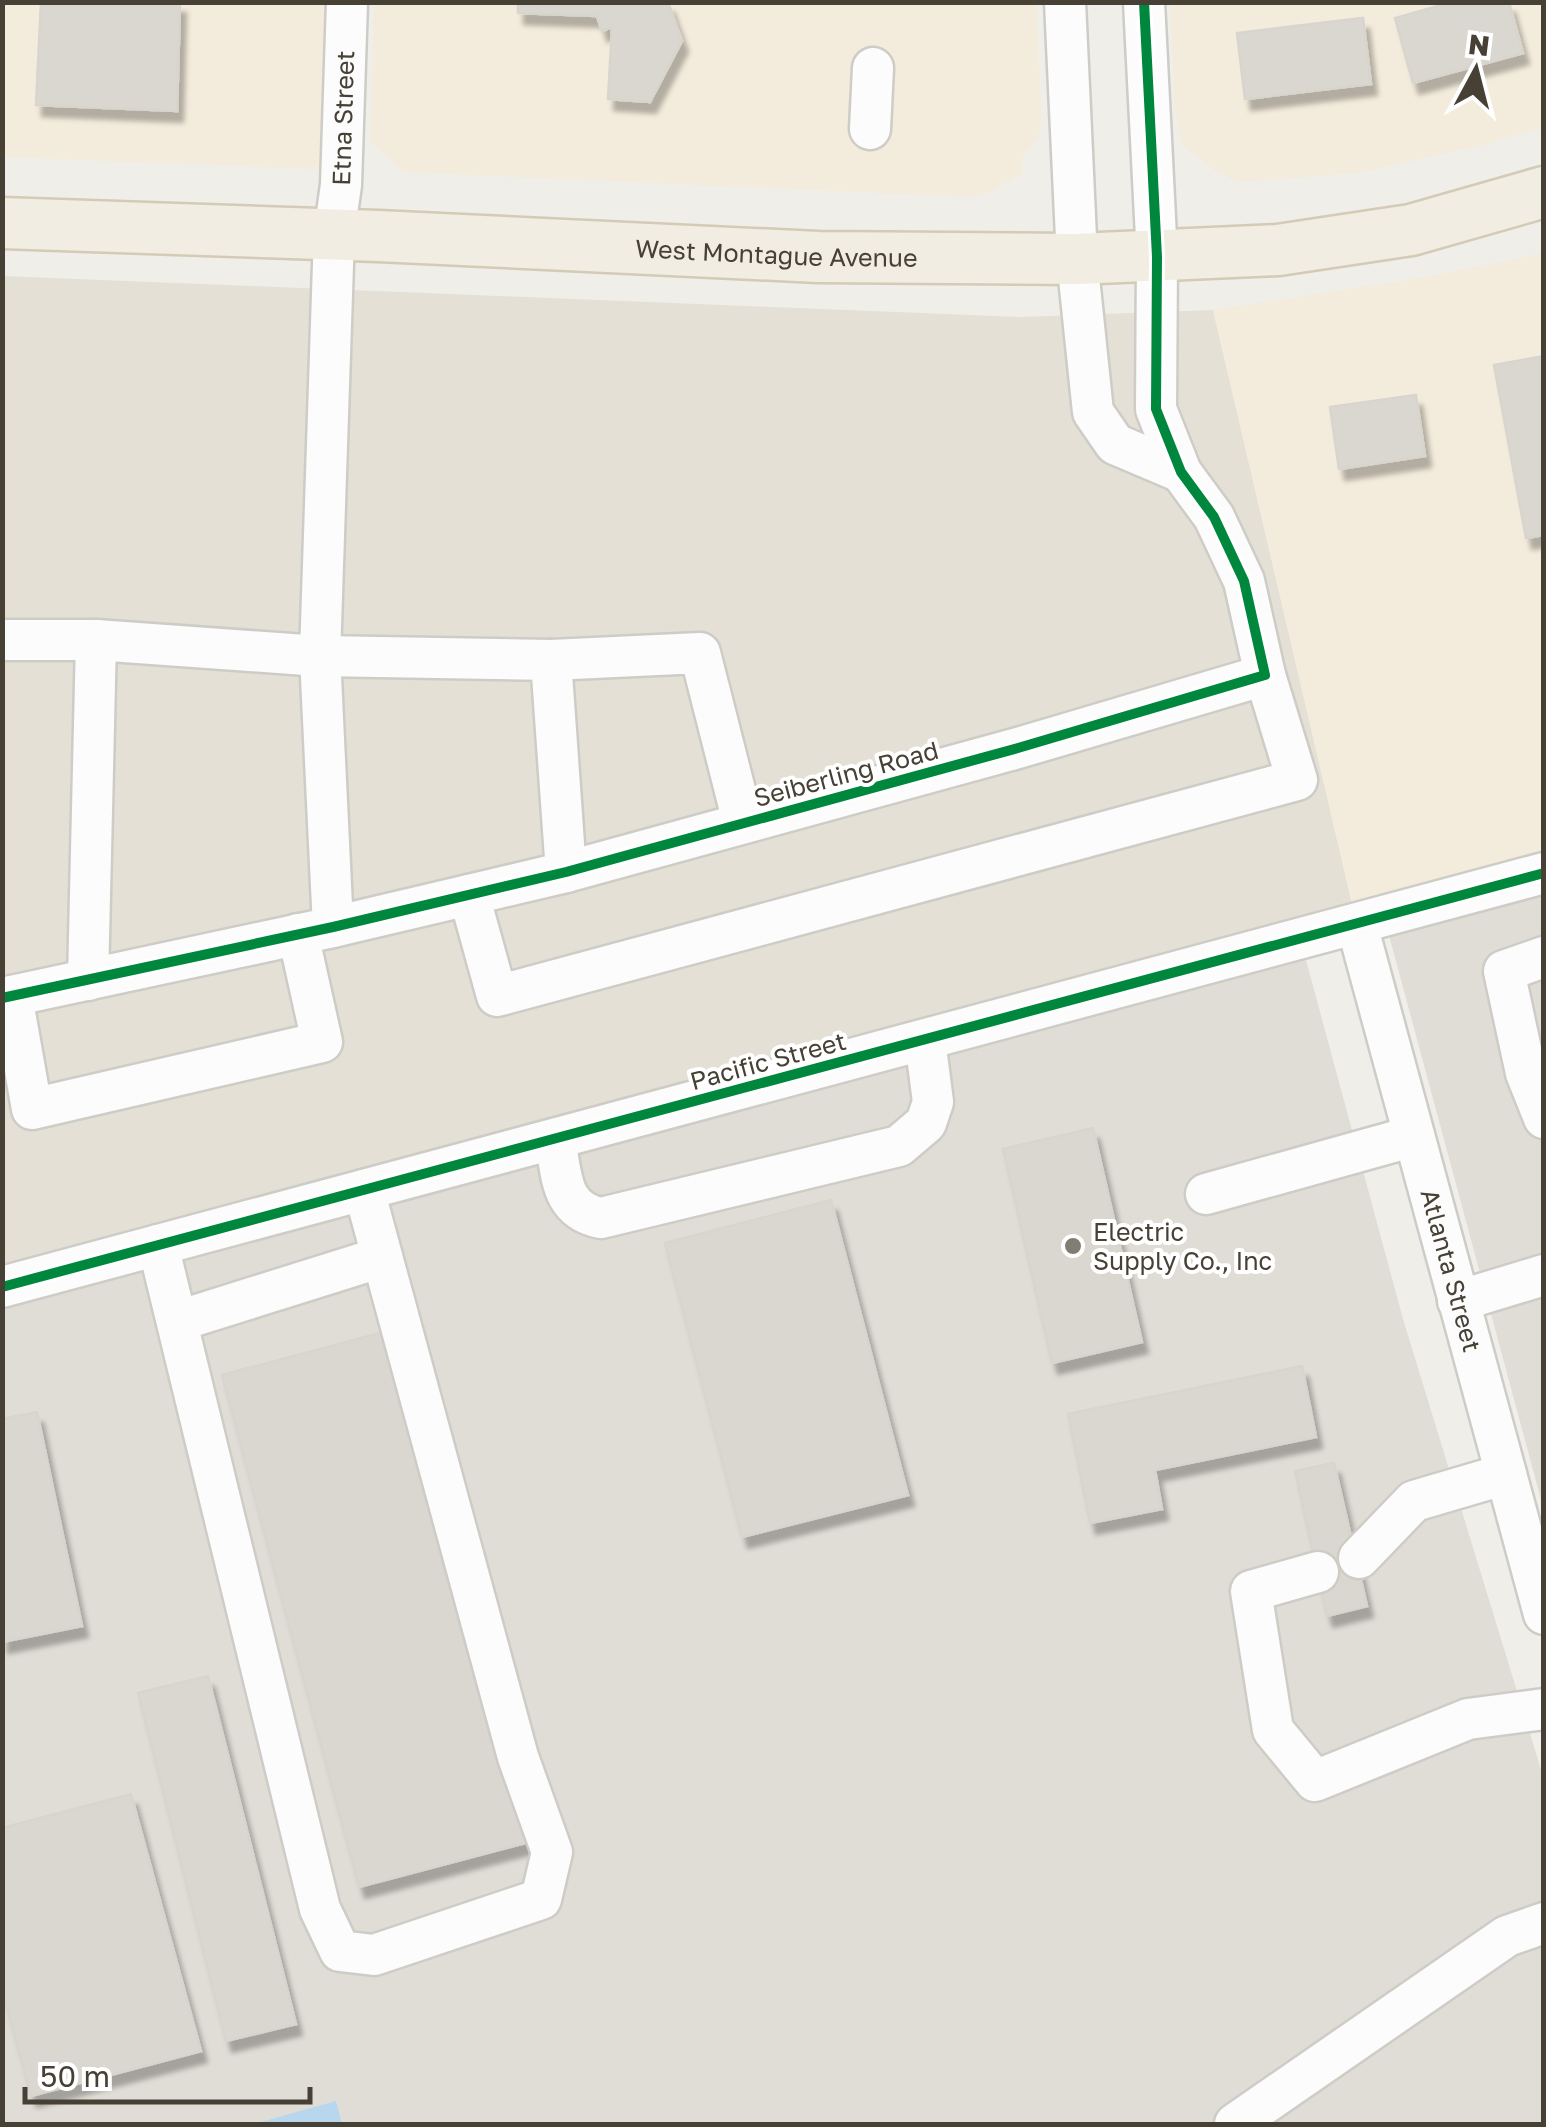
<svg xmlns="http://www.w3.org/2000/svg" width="1546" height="2127" font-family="'Golos Text',sans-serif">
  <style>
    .residential { fill: #e4e0d5 }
    .commercial { fill: #f3ebdb }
    .industrial { fill: #e0ddd6 }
    .water { fill: #b8d6ee }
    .building { fill: #dad7d1; stroke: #d8d5ce; stroke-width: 2.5; filter: url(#shadow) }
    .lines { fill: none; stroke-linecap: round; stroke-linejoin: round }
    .minor-casing { stroke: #ceccc6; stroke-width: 45 }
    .major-casing { stroke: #d3cbb5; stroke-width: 55 }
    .minor { stroke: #fdfcfc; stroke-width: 40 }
    .major { stroke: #f1ede2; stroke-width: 50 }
    .cycleway-casing { stroke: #fff; stroke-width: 16 }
    .cycleway { stroke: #00873e; stroke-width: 10 }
    .poi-dot { fill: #827d74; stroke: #fff; stroke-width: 4 }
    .labels { text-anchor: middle; stroke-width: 8; stroke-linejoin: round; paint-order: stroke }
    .street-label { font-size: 25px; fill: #464035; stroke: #fff }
    .poi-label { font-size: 25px; fill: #464035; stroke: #fff; text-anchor: start }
  </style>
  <defs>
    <filter id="shadow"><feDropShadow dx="6" dy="11" stdDeviation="2.5" flood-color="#0004"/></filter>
  </defs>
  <rect width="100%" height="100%" fill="#f0eee8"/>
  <polygon class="residential" points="3,276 1021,317 1213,310 1357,925 3,1287"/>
  <g class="commercial">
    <polygon points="3,3 347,3 342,170 3,157"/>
    <polygon points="374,3 1037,3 1041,117 1039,137 1023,155 1023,173 987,193 970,197 404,172 370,141"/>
    <polygon points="1170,3 1543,3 1543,127 1479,146 1358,173 1240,182 1217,172 1182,145 1175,110"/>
    <polygon points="1543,253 1543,873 1357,925 1213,310 1426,277"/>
  </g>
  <g class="industrial">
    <polygon points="1543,886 1543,1507 1387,928"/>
    <polygon points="1306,960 1403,1319 1543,1776 1543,2124 342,2124 336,2102 253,2124 3,2124 3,1287"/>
  </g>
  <polygon class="water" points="336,2101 342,2124 253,2124"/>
  <g class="building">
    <polygon points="41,2 180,2 177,111 36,105"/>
    <polygon points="518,2 668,2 682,41 650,102 608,99 612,27 602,31 597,16 518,13"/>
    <polygon points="1452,2 1509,2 1523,53 1413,83 1395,18"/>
    <polygon points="1363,18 1371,84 1245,99 1237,33"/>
    <polygon points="1544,356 1544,535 1526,538 1494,365"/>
    <polygon points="1416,395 1425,456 1339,469 1330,407"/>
    <polygon points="1093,1128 1142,1342 1052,1363 1003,1149"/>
    <polygon points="831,1200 908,1495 742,1537 665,1243"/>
    <polygon points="391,1330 529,1842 359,1887 222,1375"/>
    <polygon points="1302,1366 1316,1437 1155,1470 1162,1509 1090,1523 1068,1414"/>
    <polygon points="37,1412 82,1626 2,1642 2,1419"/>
    <polygon points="1334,1463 1367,1606 1327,1616 1295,1471"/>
    <polygon points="208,1676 296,2024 226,2041 138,1693"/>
    <polygon points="131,1794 201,2051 31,2096 2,1990 2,1828"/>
  </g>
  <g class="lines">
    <g class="minor-casing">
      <g id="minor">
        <polyline points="1065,2 1077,259 1093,412 1115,444 1181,472"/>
        <polyline points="870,129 873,68"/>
        <polyline points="2,640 96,640 320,656 551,660 566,872"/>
        <polyline points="551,660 700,653 743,822"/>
        <polyline points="469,895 497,996 1297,780 1265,675"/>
        <path id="s1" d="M1357,925L1544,1614"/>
        <path id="s2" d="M333,927L320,656L334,234L341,185L347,2"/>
        <polyline points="1544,957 1504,971 1526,1073 1544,1118"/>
        <polyline points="88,980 96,640"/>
        <polyline points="12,996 32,1109 322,1042 298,934"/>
        <polyline points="2,998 333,927 566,872 1018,748 1265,675 1244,581 1214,517 1181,472 1156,409 1157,257 1144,2"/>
        <path d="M555,1139C562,1174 559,1210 601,1218L899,1146L926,1123L933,1102L925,1040"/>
        <polyline points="1206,1194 1414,1136"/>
        <polyline points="158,1245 320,1909 340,1951 374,1955 541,1899 552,1852 518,1757 364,1190"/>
        <polyline points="2,1287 1544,873"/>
        <polyline points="1458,1301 1544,1275"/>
        <polyline points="178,1321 382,1257"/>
        <polyline points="1359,1558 1414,1501 1506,1474"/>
        <polyline points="1318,1572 1251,1591 1273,1730 1315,1781 1468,1719 1544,1709"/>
        <polyline points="1235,2124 1507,1936 1544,1923"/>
      </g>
    </g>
    <g class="major-casing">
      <g id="major">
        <path id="s3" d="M2,223L378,236L818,257L1077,259L1278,250L1411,230L1544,192"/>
      </g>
    </g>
    <use href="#minor" class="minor"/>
    <use href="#major" class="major"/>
    <g class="cycleway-casing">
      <g id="cycleway">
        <polyline points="2,998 333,927 566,872 1018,748 1265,675 1244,581 1214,517 1181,472 1156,409 1157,257 1144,2"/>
        <polyline points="2,1287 1544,873"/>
      </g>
    </g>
    <use href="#cycleway" class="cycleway"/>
  </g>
  <circle class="poi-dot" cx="1073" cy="1246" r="10"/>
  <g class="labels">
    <g class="street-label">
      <text dy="9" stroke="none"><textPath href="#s2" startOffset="810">Etna Street</textPath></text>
      <text dy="9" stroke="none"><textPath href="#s3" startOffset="775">West Montague Avenue</textPath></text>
      <text transform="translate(846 774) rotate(-15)" y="9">Seiberling Road</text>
      <text transform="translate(768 1061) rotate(-15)" y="9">Pacific Street</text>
      <text dy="9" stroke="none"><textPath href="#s1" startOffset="358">Atlanta Street</textPath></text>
    </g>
    <g class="poi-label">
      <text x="1093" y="1241">Electric<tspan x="1093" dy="29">Supply Co., Inc</tspan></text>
    </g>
  </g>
  <rect width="1546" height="2127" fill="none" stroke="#464035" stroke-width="10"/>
  <g transform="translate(1476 70) rotate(7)" stroke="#ffffff" stroke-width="8" paint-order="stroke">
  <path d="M0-8L18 38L0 25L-18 38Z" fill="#464035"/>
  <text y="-15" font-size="28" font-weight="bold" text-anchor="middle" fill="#464035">N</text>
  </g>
  <path d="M25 2087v15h285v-15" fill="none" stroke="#464035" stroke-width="5"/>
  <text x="40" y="2087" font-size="30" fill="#464035" stroke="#ffffff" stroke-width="8" paint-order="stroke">50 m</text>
</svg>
